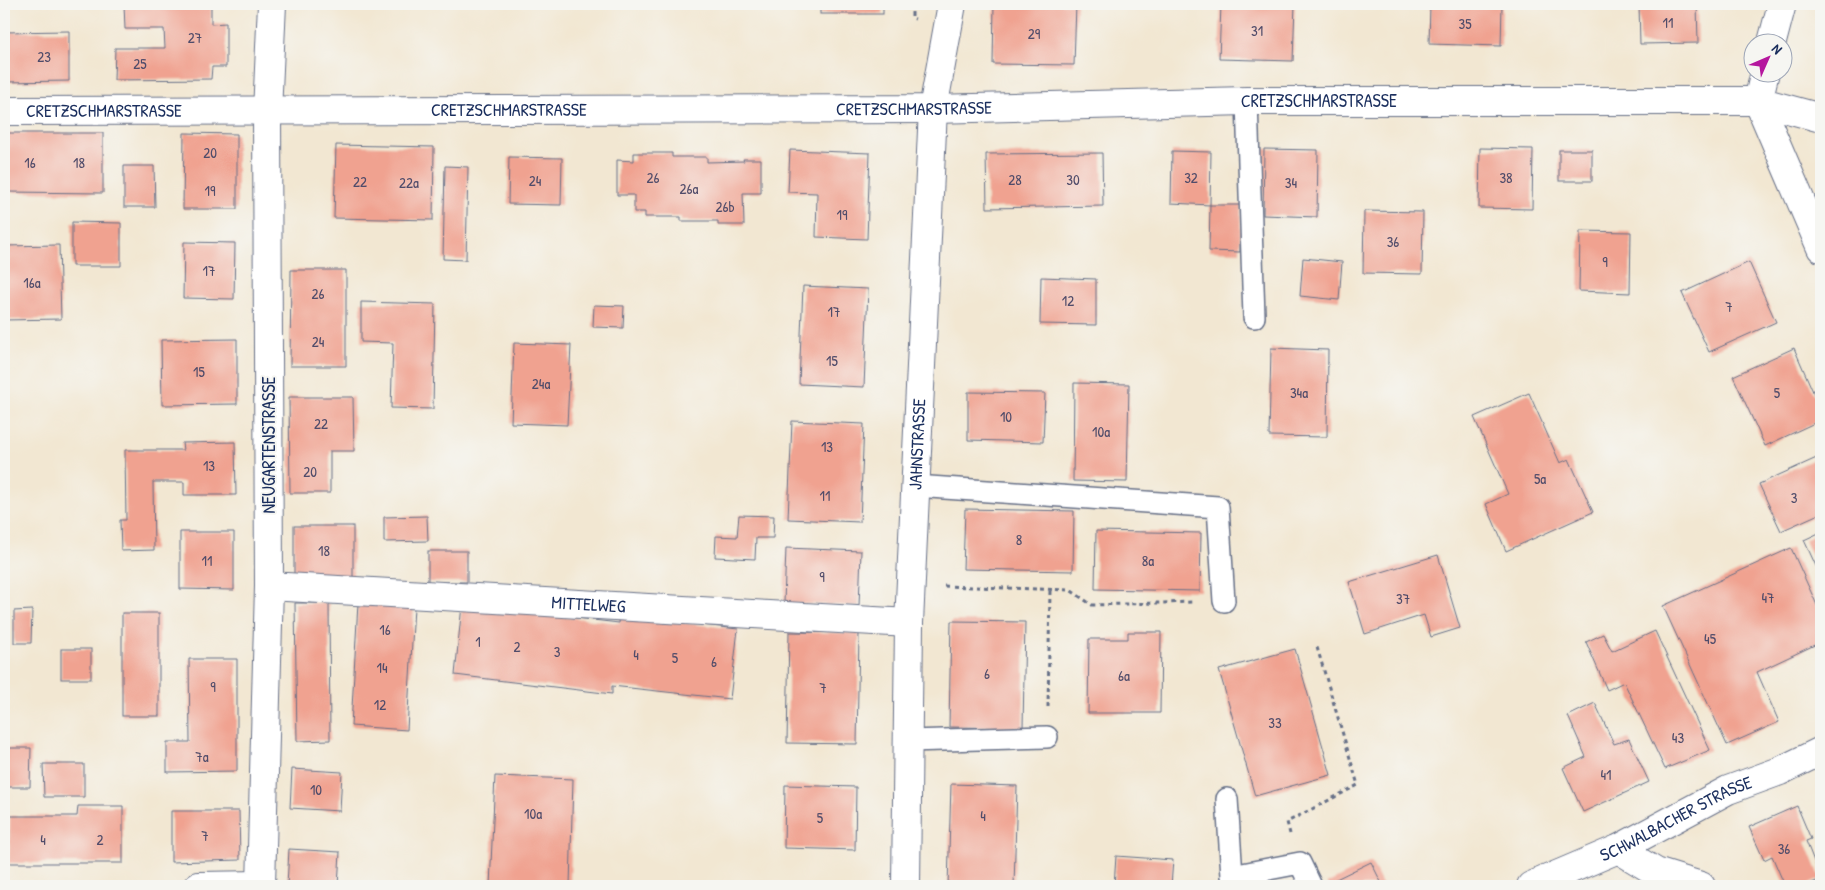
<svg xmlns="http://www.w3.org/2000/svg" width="1825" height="890" font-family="'Patrick Hand',sans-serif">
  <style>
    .building { fill: #f0a290 }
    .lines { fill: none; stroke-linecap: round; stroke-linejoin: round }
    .lane-casing { stroke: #666f87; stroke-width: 24 }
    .street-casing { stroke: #666f87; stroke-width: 30 }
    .secondary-casing { stroke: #666f87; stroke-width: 30 }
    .path { stroke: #666f87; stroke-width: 3; stroke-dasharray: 4 4; stroke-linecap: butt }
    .lane { stroke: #fff; stroke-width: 21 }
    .street { stroke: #fff; stroke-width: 28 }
    .secondary { stroke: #fff; stroke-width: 28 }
    .labels { text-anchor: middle; stroke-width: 4; stroke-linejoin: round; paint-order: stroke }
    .number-label { font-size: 15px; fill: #504c6a }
    .street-label { font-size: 18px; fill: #1b2f5e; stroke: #f6f6f2 }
  </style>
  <rect width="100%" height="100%" fill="#f6f6f2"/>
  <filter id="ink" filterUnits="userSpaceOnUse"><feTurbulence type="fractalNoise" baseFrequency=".02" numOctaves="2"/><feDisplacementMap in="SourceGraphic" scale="10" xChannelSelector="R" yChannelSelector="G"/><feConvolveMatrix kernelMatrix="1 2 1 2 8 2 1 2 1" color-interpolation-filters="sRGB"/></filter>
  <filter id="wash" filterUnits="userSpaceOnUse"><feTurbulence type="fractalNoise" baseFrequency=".0096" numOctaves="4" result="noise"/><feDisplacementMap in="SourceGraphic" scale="20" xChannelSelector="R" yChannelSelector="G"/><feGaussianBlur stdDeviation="1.12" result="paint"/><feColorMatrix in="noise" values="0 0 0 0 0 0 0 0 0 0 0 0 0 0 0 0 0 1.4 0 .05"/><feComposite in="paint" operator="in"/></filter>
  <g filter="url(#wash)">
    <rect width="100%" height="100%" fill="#f2e7d2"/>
    <g id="blocks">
      <g class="building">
        <polygon points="124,4 211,4 211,24 226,23 226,67 212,67 211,79 114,80 115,48 165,48 164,29 125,29"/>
        <rect x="820" y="4" width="63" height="10"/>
        <polygon points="994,4 1076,4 1074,65 993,64"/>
        <polygon points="1221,4 1295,4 1293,61 1219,59"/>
        <polygon points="1430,4 1502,4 1501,46 1429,44"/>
        <polygon points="1639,4 1697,4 1698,43 1640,44"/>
        <polygon points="69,31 69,81 4,82 4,32"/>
        <polygon points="6,133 103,133 103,193 6,192"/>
        <polygon points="184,133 237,134 237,209 183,209"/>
        <polygon points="336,145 434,147 433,220 334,218"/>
        <polygon points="1480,148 1533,149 1532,209 1479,208"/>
        <polygon points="1264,149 1318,150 1317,217 1263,215"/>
        <polygon points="790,150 870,153 867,239 816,237 817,193 788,192"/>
        <rect x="1559" y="150" width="33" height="31"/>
        <polygon points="1172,151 1211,152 1210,205 1171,203"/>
        <polygon points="634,153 672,153 672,157 707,157 707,162 744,161 743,159 761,159 761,193 743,193 744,225 718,225 718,221 681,221 681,217 645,217 645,212 634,212 634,195 617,195 617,160 634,161"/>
        <polygon points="1102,153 1103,206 987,208 986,154"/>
        <polygon points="509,157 562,158 561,205 508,204"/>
        <polygon points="124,166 154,166 155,207 124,207"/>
        <polygon points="445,166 468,167 466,260 443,259"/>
        <polygon points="1210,205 1241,205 1240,252 1209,251"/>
        <polygon points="1364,211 1423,212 1422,274 1363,273"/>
        <polygon points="72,222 121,223 121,266 72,266"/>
        <polygon points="1580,231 1631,232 1630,293 1579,291"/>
        <polygon points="184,242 235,243 234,299 183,298"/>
        <polygon points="59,245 61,319 4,320 4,246"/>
        <polygon points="1303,258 1342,262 1339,300 1300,296"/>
        <polygon points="1749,262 1776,322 1709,352 1682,293"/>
        <polygon points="291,270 346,270 346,366 290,366"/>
        <polygon points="1041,277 1096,279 1096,325 1040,324"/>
        <polygon points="803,286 868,289 864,387 799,384"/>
        <polygon points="361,302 435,304 433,409 391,408 393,343 361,342"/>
        <polygon points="594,305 624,306 623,328 593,327"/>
        <polygon points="237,339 237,404 162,405 161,340"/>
        <polygon points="514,343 571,345 567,425 511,423"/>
        <polygon points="1271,348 1328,350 1327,437 1269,436"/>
        <polygon points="1794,348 1821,410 1821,420 1765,446 1733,376"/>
        <polygon points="1074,383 1129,384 1127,482 1073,481"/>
        <polygon points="968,392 1045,393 1043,442 968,440"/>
        <polygon points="1529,393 1560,463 1569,459 1593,512 1506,551 1486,504 1508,494 1474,417"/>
        <polygon points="289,397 353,397 354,451 330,451 330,493 290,493"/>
        <polygon points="792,421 864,424 860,522 788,519"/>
        <polygon points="235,442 236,495 184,495 184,482 153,482 154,550 121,551 120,520 126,520 125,450 183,450 182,443"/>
        <polygon points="1821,456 1821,513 1781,531 1759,484"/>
        <polygon points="965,509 1074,511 1073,571 963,569"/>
        <polygon points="739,515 774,516 773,538 756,538 755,559 715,557 716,536 737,537"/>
        <polygon points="427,516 428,541 384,542 384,517"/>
        <rect x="294" y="526" width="59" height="51"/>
        <polygon points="1096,531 1201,533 1200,591 1095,589"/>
        <polygon points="180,532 234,532 234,590 180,589"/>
        <polygon points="1821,532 1821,577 1804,540"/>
        <polygon points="786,548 861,551 859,606 784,603"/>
        <polygon points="1791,548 1821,614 1821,642 1757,672 1779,722 1727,745 1663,606"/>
        <rect x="428" y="551" width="39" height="31"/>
        <polygon points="1438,555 1460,628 1431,637 1424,615 1365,634 1349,582"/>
        <polygon points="295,603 329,603 330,740 297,741"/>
        <polygon points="358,603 414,607 407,730 351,726"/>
        <polygon points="462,605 619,623 620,616 738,629 730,699 612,686 612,694 455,675"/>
        <polygon points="32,610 31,643 14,643 14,611"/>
        <rect x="122" y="613" width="37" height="103"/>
        <polygon points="951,621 1025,622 1023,728 949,727"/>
        <polygon points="1655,631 1710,750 1665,769 1624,682 1607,690 1586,642 1603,634 1612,651"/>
        <polygon points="789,632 859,633 857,744 787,743"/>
        <polygon points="1128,632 1161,632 1160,713 1088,713 1089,639 1128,639"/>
        <rect x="61" y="649" width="30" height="30"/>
        <polygon points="1295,649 1331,775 1255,796 1219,670"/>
        <polygon points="189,659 237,659 237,771 167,772 167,742 190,742"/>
        <polygon points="1595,703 1614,744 1629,739 1649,782 1583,812 1563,768 1586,757 1568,716"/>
        <polygon points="4,748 31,748 30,787 4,787"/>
        <polygon points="43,764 84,764 84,797 44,797"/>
        <polygon points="292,769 342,772 340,811 290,808"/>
        <polygon points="495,776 573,779 570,886 490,886"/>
        <polygon points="951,784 1017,786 1014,886 948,886"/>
        <polygon points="785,785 856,787 855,850 784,848"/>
        <polygon points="78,806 123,806 123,863 9,863 10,816 77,816"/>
        <polygon points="1797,806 1811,839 1806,841 1821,879 1805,886 1785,886 1772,856 1764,860 1749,827"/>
        <polygon points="171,811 239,811 240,860 171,862"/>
        <polygon points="289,849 340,852 338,886 287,886"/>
        <polygon points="1116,856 1173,860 1171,886 1114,886"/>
        <polygon points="1371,862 1383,886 1329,886 1328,883"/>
      </g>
    </g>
  </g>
  <g filter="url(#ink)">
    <use href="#blocks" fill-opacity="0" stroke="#666f87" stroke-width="1"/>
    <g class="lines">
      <g class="lane-casing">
        <g id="lane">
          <polyline points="1247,101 1254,317"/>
          <polyline points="915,486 1218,507 1224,601"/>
          <polyline points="908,741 1047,737"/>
          <polyline points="1227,799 1232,876 1300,863 1311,886"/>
        </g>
      </g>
      <g class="street-casing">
        <g id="street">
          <polyline points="1772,42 1782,4"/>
          <polyline points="1765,72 1758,101 1821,248"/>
          <path id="s1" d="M4,111L933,109L1247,101H1758L1821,118"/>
          <path id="s2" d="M269,586L909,623"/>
          <polyline points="1618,849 1656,872 1701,886"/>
          <polyline points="198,886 261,885"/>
          <polyline points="261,886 269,586 267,112 272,4"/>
          <path id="s3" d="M906,886L909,623L933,109L952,4"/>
        </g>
      </g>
      <g class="secondary-casing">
        <g id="secondary">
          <path id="s4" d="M1531,886L1618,849L1728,790L1780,771L1821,751"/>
        </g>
      </g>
      <g class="path">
        <polyline points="912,4 912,18 915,19"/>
        <polyline points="944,586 1070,590 1092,605 1193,602"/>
        <polyline points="1048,707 1050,590"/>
        <polyline points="1290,834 1287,822 1358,785 1316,644"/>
      </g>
      <use href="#lane" class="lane"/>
      <use href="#street" class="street"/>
      <use href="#secondary" class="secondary"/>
    </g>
  </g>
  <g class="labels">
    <g class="number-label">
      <text x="1668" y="28">11</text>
      <text x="1465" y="29">35</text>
      <text x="1257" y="36">31</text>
      <text x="1034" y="39">29</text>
      <text x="195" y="43">27</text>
      <text x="44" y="62">23</text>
      <text x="140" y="69">25</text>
      <text x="210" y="158">20</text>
      <text x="30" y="168">16</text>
      <text x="79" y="168">18</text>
      <text x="653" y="183">26</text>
      <text x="1191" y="183">32</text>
      <text x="1506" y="183">38</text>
      <text x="1015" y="185">28</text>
      <text x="1073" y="185">30</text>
      <text x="535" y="186">24</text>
      <text x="360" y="187">22</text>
      <text x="409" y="188">22a</text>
      <text x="1291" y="188">34</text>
      <text x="689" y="194">26a</text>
      <text x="210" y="196">19</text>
      <text x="725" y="212">26b</text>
      <text x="842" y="220">19</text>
      <text x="1393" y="247">36</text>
      <text x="1605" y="267">9</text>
      <text x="209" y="276">17</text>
      <text x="32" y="288">16a</text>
      <text x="318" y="299">26</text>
      <text x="1068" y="306">12</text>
      <text x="1729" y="312">7</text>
      <text x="834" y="317">17</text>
      <text x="318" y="347">24</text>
      <text x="832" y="366">15</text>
      <text x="199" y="377">15</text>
      <text x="541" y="389">24a</text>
      <text x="1299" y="398">34a</text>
      <text x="1777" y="398">5</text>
      <text x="1006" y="422">10</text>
      <text x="321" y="429">22</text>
      <text x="1101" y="437">10a</text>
      <text x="827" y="452">13</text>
      <text x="209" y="471">13</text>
      <text x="310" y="477">20</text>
      <text x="1540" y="484">5a</text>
      <text x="825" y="501">11</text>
      <text x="1794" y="503">3</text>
      <text x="1019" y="545">8</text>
      <text x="324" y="556">18</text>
      <text x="207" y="566">11</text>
      <text x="1148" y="566">8a</text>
      <text x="822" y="582">9</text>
      <text x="1768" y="603">47</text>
      <text x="1403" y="604">37</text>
      <text x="385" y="635">16</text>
      <text x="1710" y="644">45</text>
      <text x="478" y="647">1</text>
      <text x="517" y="652">2</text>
      <text x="557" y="657">3</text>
      <text x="636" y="660">4</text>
      <text x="675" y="663">5</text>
      <text x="714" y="667">6</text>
      <text x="382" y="673">14</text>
      <text x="987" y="679">6</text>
      <text x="1124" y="681">6a</text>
      <text x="213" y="692">9</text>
      <text x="823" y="693">7</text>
      <text x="380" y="710">12</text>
      <text x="1275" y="728">33</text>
      <text x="1678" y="743">43</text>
      <text x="202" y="762">7a</text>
      <text x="1606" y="780">41</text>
      <text x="316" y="795">10</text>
      <text x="533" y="819">10a</text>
      <text x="983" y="821">4</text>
      <text x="820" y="823">5</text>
      <text x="205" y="841">7</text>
      <text x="43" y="845">4</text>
      <text x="100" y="845">2</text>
      <text x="1784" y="854">36</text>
    </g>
    <g class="street-label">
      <text dy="6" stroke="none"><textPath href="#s1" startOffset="1315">CRETZSCHMARSTRASSE</textPath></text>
      <text dy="6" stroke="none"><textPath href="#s1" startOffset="910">CRETZSCHMARSTRASSE</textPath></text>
      <text dy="6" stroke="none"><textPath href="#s1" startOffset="100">CRETZSCHMARSTRASSE</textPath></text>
      <text dy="6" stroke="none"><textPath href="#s1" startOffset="505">CRETZSCHMARSTRASSE</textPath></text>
      <text dy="6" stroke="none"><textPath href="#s3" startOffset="442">JAHNSTRASSE</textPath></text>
      <text transform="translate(269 445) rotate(-90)" y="6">NEUGARTENSTRASSE</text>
      <text dy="6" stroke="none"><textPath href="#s2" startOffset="320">MITTELWEG</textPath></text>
      <text dy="6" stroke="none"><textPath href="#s4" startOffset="160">SCHWALBACHER STRASSE</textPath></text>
    </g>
  </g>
  <rect width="1825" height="890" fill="none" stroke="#f6f6f2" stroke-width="20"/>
  <g transform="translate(1768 58) rotate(45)"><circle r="24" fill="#f6f6f2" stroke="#9ea6b7"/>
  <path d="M0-4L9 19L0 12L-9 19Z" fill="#b5179e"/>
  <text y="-8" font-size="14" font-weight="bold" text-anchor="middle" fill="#1b2f5e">N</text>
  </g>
</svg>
